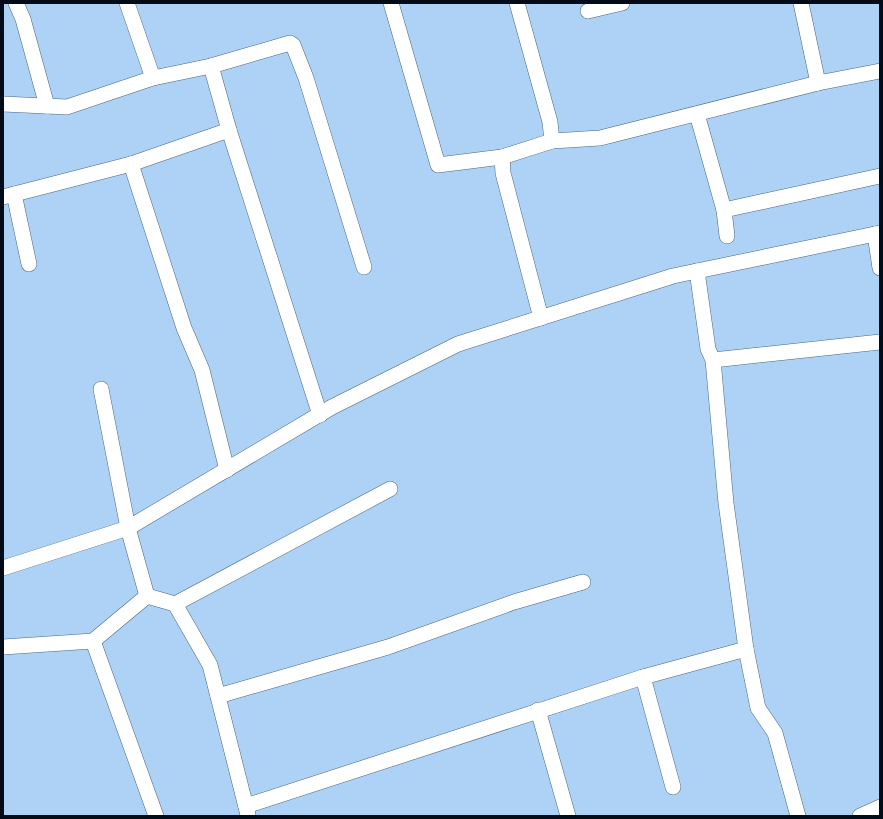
<svg xmlns="http://www.w3.org/2000/svg" width="883" height="819" font-family="Lato,sans-serif">
  <style>
    .lines { fill: none; stroke-linecap: round; stroke-linejoin: round }
    .street-casing { stroke: #466785; stroke-width: 16 }
    .street { stroke: #fff; stroke-width: 15 }
  </style>
  <rect width="100%" height="100%" fill="#aed2f5"/>
  <g class="lines">
    <g class="street-casing">
      <g id="street">
        <polyline points="16,3 23,19 47,106"/>
        <polyline points="127,3 153,78"/>
        <polyline points="391,3 438,165 502,157 552,141 600,138 818,83 880,71"/>
        <polyline points="517,3 550,122 552,141"/>
        <polyline points="801,3 818,83"/>
        <polyline points="588,11 622,3"/>
        <polyline points="211,66 229,130 320,415"/>
        <polyline points="3,104 67,107 153,78 211,66 290,43 293,45 306,78 364,267"/>
        <polyline points="697,114 724,210 727,236"/>
        <polyline points="502,157 503,173 541,318"/>
        <polyline points="131,164 184,328 202,370 227,470"/>
        <polyline points="14,194 29,264"/>
        <polyline points="3,197 131,164 229,130"/>
        <polyline points="724,210 880,176"/>
        <polyline points="875,234 880,268"/>
        <polyline points="697,271 708,349 713,360 726,503 746,649 758,708 775,733 798,816"/>
        <polyline points="713,360 880,342"/>
        <polyline points="101,389 128,528 332,407 458,344 673,276 880,233"/>
        <polyline points="3,568 128,528 147,596"/>
        <polyline points="175,604 390,489"/>
        <polyline points="93,641 156,816"/>
        <polyline points="3,647 93,641 147,596 175,604 210,665 248,815"/>
        <polyline points="643,677 673,787"/>
        <polyline points="218,696 388,647 514,602 583,582"/>
        <polyline points="538,710 568,816"/>
        <polyline points="246,806 643,677 746,649"/>
        <polyline points="860,816 880,807"/>
      </g>
    </g>
    <use href="#street" class="street"/>
  </g>
  <rect width="883" height="819" fill="none" stroke="#020c18" stroke-width="8"/>
</svg>
